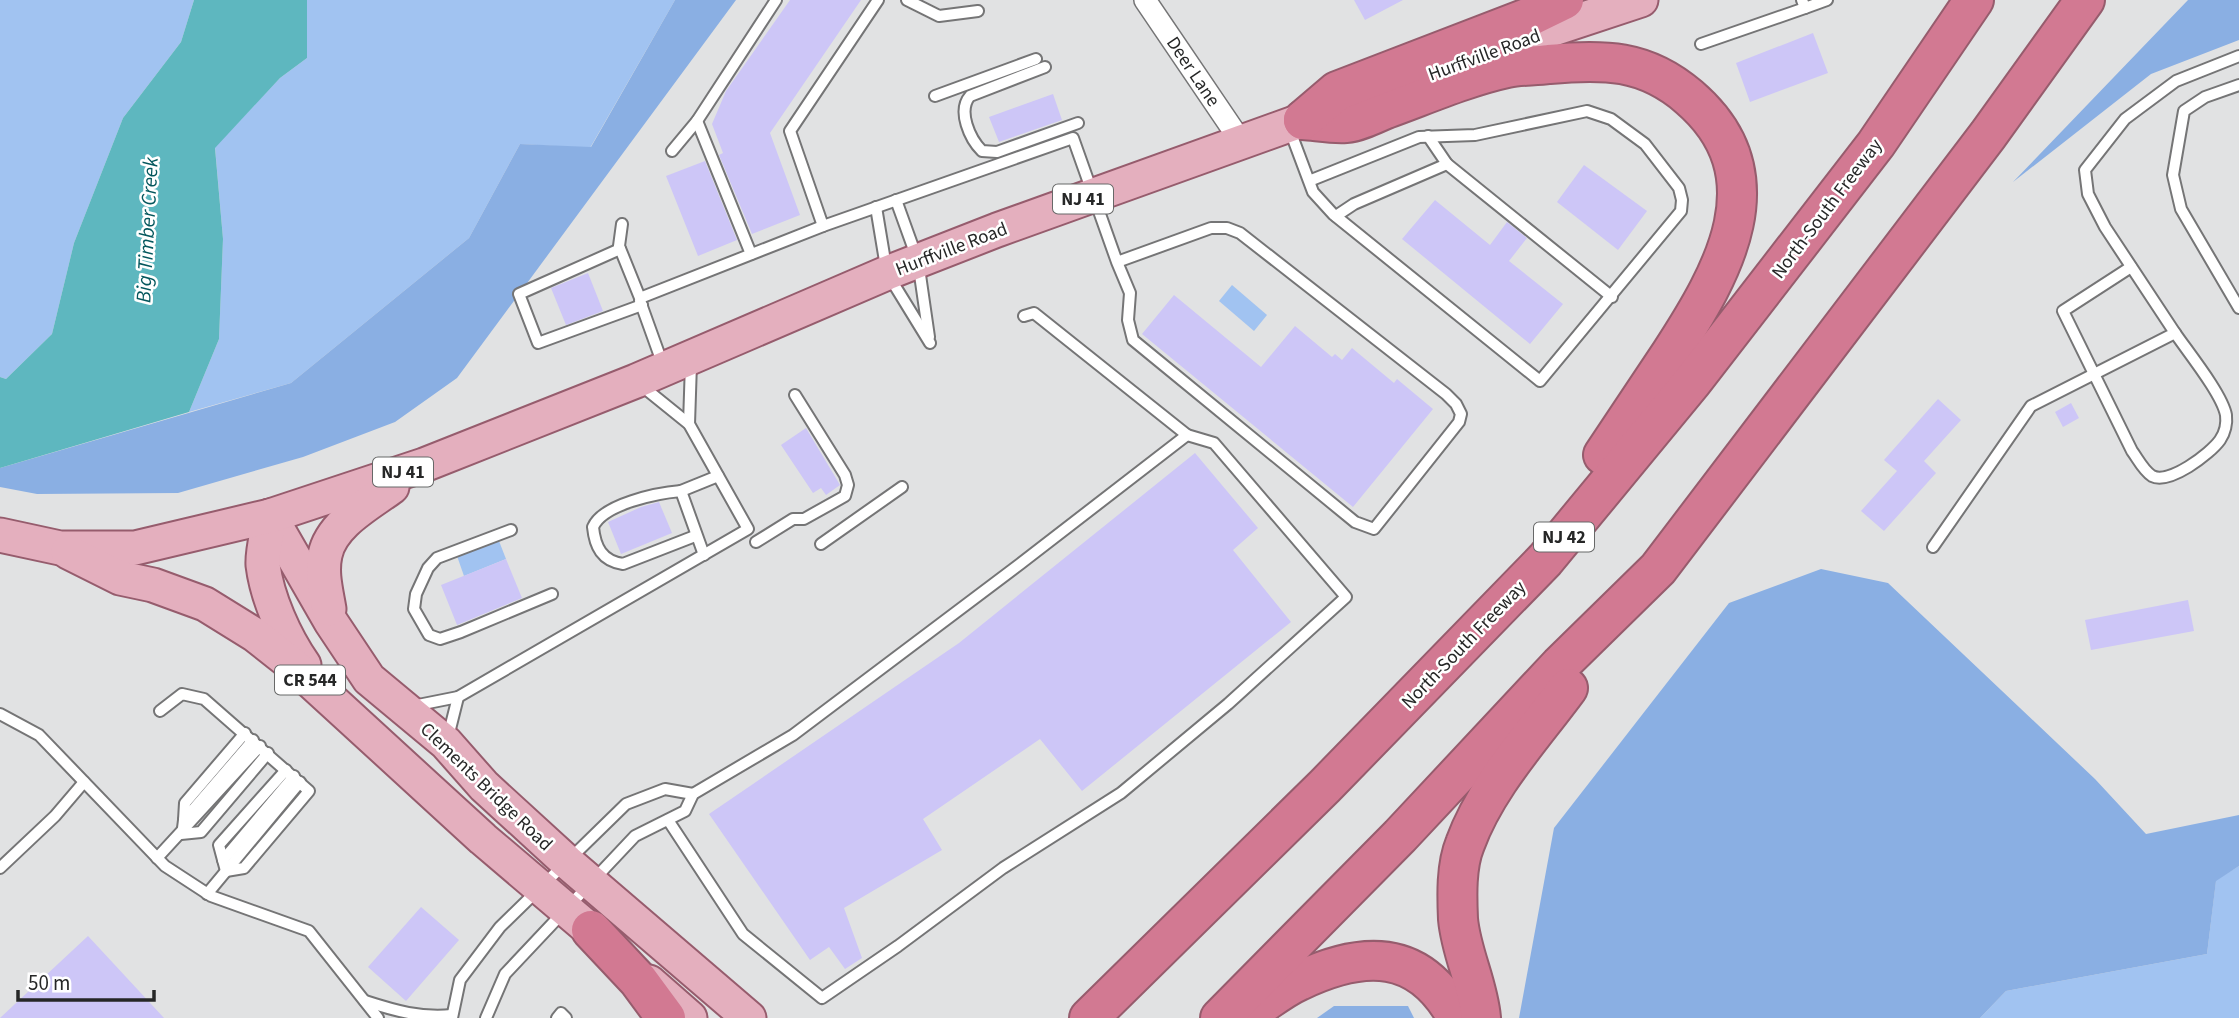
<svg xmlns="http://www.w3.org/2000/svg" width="2239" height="1018" font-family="'Source Sans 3',sans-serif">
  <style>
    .green { fill: #a1c3f1 }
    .forest { fill: #8aafe3 }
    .water { fill: #5eb7bf }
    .building { fill: #cdc6f7 }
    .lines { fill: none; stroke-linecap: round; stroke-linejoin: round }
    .service-casing { stroke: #757576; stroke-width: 14 }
    .minor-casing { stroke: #757576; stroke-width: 24 }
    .primary-casing { stroke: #965c6d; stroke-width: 37 }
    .motorway-casing { stroke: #965c6d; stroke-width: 42 }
    .service { stroke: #fff; stroke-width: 10 }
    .minor { stroke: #fff; stroke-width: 21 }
    .primary { stroke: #e4afbe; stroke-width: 33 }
    .motorway { stroke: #d27992; stroke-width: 38 }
    .labels { text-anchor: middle; stroke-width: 5; stroke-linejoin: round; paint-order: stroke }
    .shield { fill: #fff; stroke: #676868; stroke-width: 2 }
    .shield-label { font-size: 18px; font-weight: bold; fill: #262727 }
    .street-label { font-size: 19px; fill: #262727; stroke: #fff }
    .water-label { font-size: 21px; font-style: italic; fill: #04575d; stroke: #fff }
  </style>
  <rect width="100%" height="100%" fill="#e1e2e3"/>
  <g class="green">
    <polygon points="0,0 194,0 181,42 123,118 74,243 52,334 6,379 0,377"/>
    <polygon points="307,0 675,0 590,148 520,144 469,238 291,383 189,412 219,339 223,239 215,147 280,78 307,58"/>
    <polygon points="1232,285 1267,315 1254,331 1219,301"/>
    <polygon points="499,541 506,559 464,576 457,556"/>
    <polygon points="2239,866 2239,1018 1980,1018 2006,991 2207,954 2216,880"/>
  </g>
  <g class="forest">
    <polygon points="675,0 736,0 457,378 395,422 303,457 178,493 37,494 0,487 0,468 291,383 469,238 520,144 591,147"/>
    <polygon points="2188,0 2239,0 2239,40 2151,74 2013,182"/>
    <polygon points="1821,569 1888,583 2095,779 2146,834 2239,815 2239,866 2216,881 2207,954 2006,991 1980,1018 1519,1018 1554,828 1729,603"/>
    <polygon points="1334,1006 1408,1006 1414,1018 1317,1018"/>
  </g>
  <polygon class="water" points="194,0 307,0 307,58 280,78 215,148 223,239 219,339 189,412 0,468 0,377 6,379 52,334 74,243 123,118 181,42"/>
  <g class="building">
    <polygon points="790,0 861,0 770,133 800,215 752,234 719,155 723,153 712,124 726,91"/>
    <polygon points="1354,0 1403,0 1365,20"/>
    <polygon points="1813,33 1828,73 1750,102 1736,63"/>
    <polygon points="1053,94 1062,120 999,142 989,117"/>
    <polygon points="705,161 737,240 698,256 666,176"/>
    <polygon points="1584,165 1647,211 1618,250 1557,202"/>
    <polygon points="1435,200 1490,245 1507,222 1527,238 1509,261 1563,304 1530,344 1402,239"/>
    <polygon points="588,273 603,311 566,325 551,288"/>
    <polygon points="1174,295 1261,367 1295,326 1332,357 1335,354 1342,360 1352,348 1394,383 1397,379 1433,409 1353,507 1142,334"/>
    <polygon points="1938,399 1961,420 1924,461 1936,473 1884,531 1861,511 1897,471 1884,460"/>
    <polygon points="2071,403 2079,418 2063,427 2055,412"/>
    <polygon points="806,428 840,485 826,495 821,488 813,493 781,445"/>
    <polygon points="1195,453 1258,528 1233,550 1291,622 1082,791 1040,739 923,819 942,850 844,908 862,958 845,969 829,947 810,960 709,814 959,643"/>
    <polygon points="659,502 672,533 621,554 608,522 641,507"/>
    <polygon points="506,559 522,598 457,625 441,585"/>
    <polygon points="2188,600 2194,631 2091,650 2085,620"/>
    <polygon points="421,907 459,940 406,1001 368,967"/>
    <polygon points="88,936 164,1018 0,1018"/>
  </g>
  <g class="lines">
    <g class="service-casing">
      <g id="service">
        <polyline points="878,0 790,131 823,226 1073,138 1117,262 1211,228 1227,228 1240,233 1446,394 1456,404 1461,414 1459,422 1374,529 1355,522 1133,340 1128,320 1130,293 1117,262"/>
        <polyline points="907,0 939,16 978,11"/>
        <polyline points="1802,0 1805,8 1827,0"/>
        <polyline points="1701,44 1805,8"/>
        <path d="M1045,67L970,96C957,111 970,139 982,151L997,152L1078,123"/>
        <polyline points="2239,85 2205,97 2184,111 2173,175 2181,209 2239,308"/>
        <polyline points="935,96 1036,59"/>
        <polyline points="697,121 751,254"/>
        <polyline points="1289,128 1313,192 1333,214 1540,381 1681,211 1682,200 1679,188 1645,144 1611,119 1587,111 1475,135 1419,137 1309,181"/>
        <polyline points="672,151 697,121 776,0"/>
        <polyline points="1447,164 1612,297"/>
        <polyline points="896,200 918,261 929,337"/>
        <polyline points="876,207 887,273 930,343"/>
        <polyline points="1336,216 1354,204 1447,164 1428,136"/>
        <polyline points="622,224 619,246 640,298 823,226"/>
        <polyline points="620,249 519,294 538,343 642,305"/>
        <path d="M2131,267L2063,311L2132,451C2138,459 2143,470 2152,476C2169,485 2210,454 2220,440C2225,433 2227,423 2226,415C2222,394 2188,352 2175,333"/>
        <polyline points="640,301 663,365"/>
        <polyline points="689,424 691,363"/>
        <path d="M681,491C657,493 603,504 593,527C595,547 602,561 623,564L695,536"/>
        <polyline points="511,530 437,558 428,568 416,594 414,609 429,635 440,639 461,632 552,594"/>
        <polyline points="756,542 793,519 804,519 845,496 848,485 845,475 795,395"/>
        <polyline points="821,544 902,487"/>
        <polyline points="1933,547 2031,406 2175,333 2105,227 2088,194 2085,170 2125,119 2176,81 2239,56"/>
        <polyline points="704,555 681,491 718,476"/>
        <polyline points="413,706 458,697 748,529 689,424 642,386"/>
        <polyline points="160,711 182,694 204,699 309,791 244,868 226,871"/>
        <polyline points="0,714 39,735 165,866 211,896 309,931 378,1018"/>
        <polyline points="448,737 458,697"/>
        <polyline points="184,820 185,803 245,733"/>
        <polyline points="668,820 743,934 822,998 898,946 1003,868 1121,793 1228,704 1346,597 1214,443 1187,435"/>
        <polyline points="183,828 184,820 253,740"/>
        <polyline points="181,834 201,832 268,753"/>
        <polyline points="157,858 260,746"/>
        <polyline points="223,860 219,845 286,770"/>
        <polyline points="0,868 55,816 84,782"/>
        <polyline points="226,871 223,860 294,776"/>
        <polyline points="207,894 300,782"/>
        <path d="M365,1001C396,1011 420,1018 452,1015"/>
        <polyline points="452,1018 460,980 500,927 626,804 665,789 693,794"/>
        <polyline points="486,1018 505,974 635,836 685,811 693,794 793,735 1020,564 1187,435 1034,313 1024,316"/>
        <polyline points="557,1018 561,1013 566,1018"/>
      </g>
    </g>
    <g class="minor-casing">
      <polyline id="minor" points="1145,0 1242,143"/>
    </g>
    <g class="primary-casing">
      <g id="primary">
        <polyline points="1496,48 1641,0"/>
        <polyline points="270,516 331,622 369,679 446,743 484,786 567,862 749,1018"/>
        <path d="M270,516C268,531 262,550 263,565C267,598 285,638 304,665"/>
        <polyline points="0,535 60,548 135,548 270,516 424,465 636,381 887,273 997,230 1328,111"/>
        <polyline points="68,552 120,578 153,585 205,604 255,635 293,665 483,839 609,946"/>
        <path d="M329,609C326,591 321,573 325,555C331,524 369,504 392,487"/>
        <polyline points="649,982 690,1018"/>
      </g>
    </g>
    <g class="motorway-casing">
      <g id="motorway">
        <path d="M1303,120C1317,121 1332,124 1346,123C1359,122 1374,114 1386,109C1425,95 1466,77 1507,68C1520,65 1535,66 1549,64C1603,59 1645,59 1689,97C1780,175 1723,273 1671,353C1648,387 1626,421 1603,455"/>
        <polyline points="1303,120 1337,91 1527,18 1564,0"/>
        <polyline points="591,930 638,980 666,1018"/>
        <path d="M1248,1013C1265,1003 1281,989 1299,981C1364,950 1420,949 1457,1018"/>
        <polyline points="1089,1018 1325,786 1545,560 1692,382 1876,144 1974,0"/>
        <polyline points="1220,1018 1400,836 1560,665 1658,569 1988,135 2085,0"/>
        <path d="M1481,1018C1478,984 1461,953 1458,919C1457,896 1456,866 1465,844C1486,786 1532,737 1568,688"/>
      </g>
    </g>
    <use href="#service" class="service"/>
    <use href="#minor" class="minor"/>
    <use href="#primary" class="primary"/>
    <use href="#motorway" class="motorway"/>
  </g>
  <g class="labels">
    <g class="shield">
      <rect x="1053" y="184.5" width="60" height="29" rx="5"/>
      <rect x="373" y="457.5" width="60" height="29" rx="5"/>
      <rect x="1534" y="522.5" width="60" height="29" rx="5"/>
      <rect x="275" y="665.5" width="70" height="29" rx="5"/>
    </g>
    <g class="shield-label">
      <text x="1083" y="205">NJ 41</text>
      <text x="403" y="478">NJ 41</text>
      <text x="1564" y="543">NJ 42</text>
      <text x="310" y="686">CR 544</text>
    </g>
    <g class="street-label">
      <text transform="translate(1484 54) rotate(-20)" y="7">Hurffville Road</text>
      <text transform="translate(1194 71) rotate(56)" y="7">Deer Lane</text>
      <text transform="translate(1826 208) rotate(-53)" y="7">North-South Freeway</text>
      <text transform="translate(951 248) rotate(-21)" y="7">Hurffville Road</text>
      <text transform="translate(1463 644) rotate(-46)" y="7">North-South Freeway</text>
      <text transform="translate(487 786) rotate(44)" y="7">Clements Bridge Road</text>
    </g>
    <g class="water-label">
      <text transform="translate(147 230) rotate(-87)" y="7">Big Timber Creek</text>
    </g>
  </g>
  <path d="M18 990v10h136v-10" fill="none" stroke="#262727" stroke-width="3.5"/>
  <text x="28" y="990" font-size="21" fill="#262727" stroke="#ffffff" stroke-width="5" paint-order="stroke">50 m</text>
</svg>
